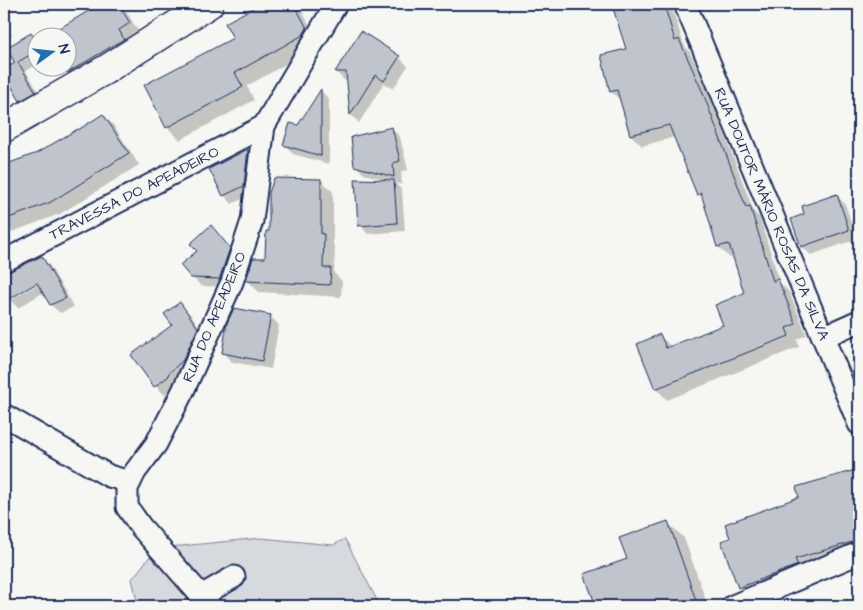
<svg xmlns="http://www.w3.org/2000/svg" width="863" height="610" font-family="'Architects Daughter',sans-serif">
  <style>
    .green { fill: #d6d9dd; stroke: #78849e }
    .shadow { fill: #0003 }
    .building { fill: #c0c4cd; stroke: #1b2f5e }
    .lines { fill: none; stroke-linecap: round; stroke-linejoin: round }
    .street-casing { stroke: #1b2f5e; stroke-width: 25 }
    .secondary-casing { stroke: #1b2f5e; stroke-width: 31 }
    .street { stroke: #f6f6f2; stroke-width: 21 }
    .secondary { stroke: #f6f6f2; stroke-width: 28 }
    .labels { text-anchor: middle; stroke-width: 4; stroke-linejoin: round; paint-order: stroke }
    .street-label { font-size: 15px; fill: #1b2f5e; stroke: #f6f6f2 }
  </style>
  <rect width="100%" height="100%" fill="#f6f6f2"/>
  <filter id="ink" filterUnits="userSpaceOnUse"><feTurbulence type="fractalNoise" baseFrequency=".02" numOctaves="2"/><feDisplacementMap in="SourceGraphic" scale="10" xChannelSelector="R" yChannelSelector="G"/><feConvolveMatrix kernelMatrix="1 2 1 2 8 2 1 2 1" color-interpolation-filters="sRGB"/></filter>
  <g filter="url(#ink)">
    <polygon class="green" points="261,538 333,545 345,539 380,606 138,606 132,579 159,545 161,548"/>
    <g class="shadow">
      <polygon points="91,4 122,4 141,36 81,85 65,68 68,68 68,38 47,38 94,9"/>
      <polygon points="168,4 177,4 172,7"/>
      <polygon points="263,4 298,4 319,42 316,47 247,86 254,100 180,140 167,127 235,39 227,24"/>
      <polygon points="615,4 669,4 671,5 684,45 690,52 714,105 754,212 760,218 780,283 789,292 807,335 797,339 799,347 667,400 656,388 660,336 672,347 725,326 745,294 734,257 730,258 718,247 705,201 698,194 675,137 642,146 631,135 621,101 611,91 627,50"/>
      <polygon points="4,19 12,35 4,39"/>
      <polygon points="362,33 399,57 408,66 393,89 384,83 359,123 351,115 348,80 345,81 336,72"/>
      <polygon points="31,35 38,42 38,64 26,71 44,101 29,109 21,100 4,70 16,63"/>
      <polygon points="321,91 329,99 329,164 293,154 285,145 299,127"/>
      <polygon points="103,115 114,126 139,165 60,214 4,235 4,167 37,154"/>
      <polygon points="391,128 400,137 408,170 401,171 402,185 395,183 402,190 405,231 368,234 360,225 385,180 364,174 355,165"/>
      <polygon points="248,151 257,159 252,194 232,204 224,195 211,169"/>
      <polygon points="321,180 333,192 333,244 335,247 334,273 342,281 341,297 259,292 247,280 266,259 270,232"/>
      <polygon points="836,195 845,204 857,239 811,255 802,247 792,220 806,215"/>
      <polygon points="220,236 238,257 228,287 201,286 192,277"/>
      <polygon points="41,257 50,266 74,307 60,313 51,305 44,292 18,308 10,300 43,281 42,278 9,299 4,290 4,276"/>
      <polygon points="180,304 192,316 210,342 168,398 155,386"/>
      <polygon points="270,316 279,325 271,369 232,362 223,353"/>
      <polygon points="854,471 859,476 859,556 752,600 739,587 731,538 801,498"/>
      <polygon points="667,522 684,538 708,606 597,606 586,575 629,560"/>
    </g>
    <g class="building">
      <polygon points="100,4 118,4 130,23 119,30 124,39 67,73 63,68 68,68 68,38 45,37"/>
      <polygon points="260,4 294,4 307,28 303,35 235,73 243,87 166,128 144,85 233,38 225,23"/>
      <polygon points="625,4 664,4 675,41 679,39 703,93 746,207 750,206 773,281 778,279 796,324 786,328 789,336 655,389 637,344 660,334 666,348 723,325 715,305 744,293 729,244 717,247 701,193 697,195 669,125 630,135 617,90 610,92 601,55 626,49 613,8"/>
      <polygon points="361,31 400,56 384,81 375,75 350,115 346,72 335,72"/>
      <polygon points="31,33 38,44 38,50 18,62 36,92 20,101 4,74 4,69 15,63 6,48"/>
      <polygon points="321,89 321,156 283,145 290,123 298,125"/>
      <polygon points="103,114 129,153 51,202 4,220 4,165 37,153 78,129 78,130"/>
      <polygon points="392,127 400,161 393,163 394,177 354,166 351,137"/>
      <polygon points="248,149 244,186 223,196 209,169"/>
      <polygon points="274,178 321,179 321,234 324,234 323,268 331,268 330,285 246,281 253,258 265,258 266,231 269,231 269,193"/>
      <polygon points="355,179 394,180 397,223 358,226"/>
      <polygon points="837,194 849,230 801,247 791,219 804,214 802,206"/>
      <polygon points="211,225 230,248 220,277 220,279 191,278 180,265 197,251 190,244"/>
      <polygon points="42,256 66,298 50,305 37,283 4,302 4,274"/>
      <polygon points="180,302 198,328 183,360 168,374 169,376 154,387 131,355 172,325 164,314"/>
      <polygon points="234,308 271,315 262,361 222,353 227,323"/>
      <polygon points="855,470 859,485 859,540 795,559 798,565 738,588 721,541 730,538 725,524 799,497 796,487"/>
      <polygon points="668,521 698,606 596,606 584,574 627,559 619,538"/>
    </g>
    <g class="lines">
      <g class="street-casing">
        <g id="street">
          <polyline points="685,4 859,424"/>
          <polyline points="4,261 264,126"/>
          <polyline points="823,337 859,321"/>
          <polyline points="4,415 109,476 130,482"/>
          <polyline points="201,596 234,577"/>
          <polyline points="210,606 141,527 127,507 127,488 135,472 156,444 183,391 232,282 252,221 264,126 336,4"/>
          <polyline points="733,606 859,553"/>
        </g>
      </g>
      <g class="secondary-casing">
        <polyline id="secondary" points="4,128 105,70 209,4"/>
      </g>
      <use href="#street" class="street"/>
      <use href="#secondary" class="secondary"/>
    </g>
  </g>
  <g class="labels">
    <g class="street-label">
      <text transform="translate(134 193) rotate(-27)" y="5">TRAVESSA DO APEADEIRO</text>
      <text transform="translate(772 214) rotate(67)" y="5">RUA DOUTOR MÁRIO ROSAS DA SILVA</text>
      <text transform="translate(214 317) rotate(-67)" y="5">RUA DO APEADEIRO</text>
    </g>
  </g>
  <rect width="863" height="610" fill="none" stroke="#f6f6f2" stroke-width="20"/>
  <rect x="10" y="10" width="843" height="590" fill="none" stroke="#1b2f5e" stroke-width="2" filter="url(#ink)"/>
  <g transform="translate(52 52) rotate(75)"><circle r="24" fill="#f6f6f2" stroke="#9ea6b7"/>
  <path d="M0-4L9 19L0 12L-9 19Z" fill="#1f6fb2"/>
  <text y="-8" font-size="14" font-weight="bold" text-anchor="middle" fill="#1b2f5e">N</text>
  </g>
</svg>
